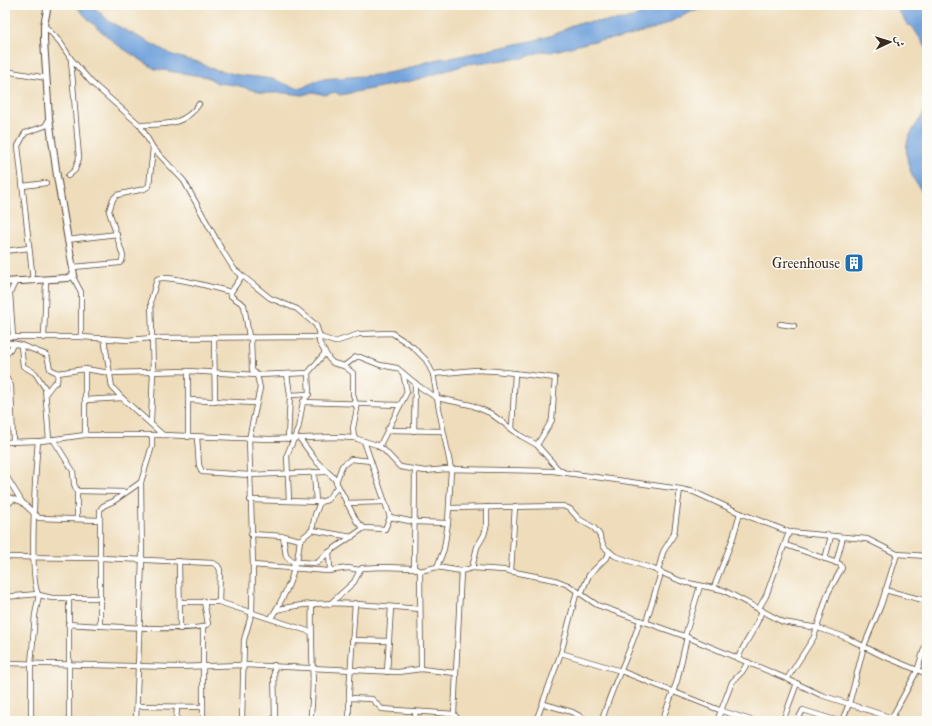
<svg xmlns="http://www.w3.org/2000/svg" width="932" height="726" font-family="'IM FELL Great Primer',Amiri,serif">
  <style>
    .water { fill: #71a2db; stroke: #56667c }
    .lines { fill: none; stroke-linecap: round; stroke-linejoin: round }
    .street-casing { stroke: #564535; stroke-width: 6 }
    .secondary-casing { stroke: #564535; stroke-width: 8 }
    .street { stroke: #fff; stroke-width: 4.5 }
    .secondary { stroke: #fff; stroke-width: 6 }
    .labels { text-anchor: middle; stroke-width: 3; stroke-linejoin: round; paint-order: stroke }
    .poi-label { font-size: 14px; fill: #3b2a1e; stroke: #fdfcf7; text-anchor: end }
  </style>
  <rect width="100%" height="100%" fill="#fdfcf7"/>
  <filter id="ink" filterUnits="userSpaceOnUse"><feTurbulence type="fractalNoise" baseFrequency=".025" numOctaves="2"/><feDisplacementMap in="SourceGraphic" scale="8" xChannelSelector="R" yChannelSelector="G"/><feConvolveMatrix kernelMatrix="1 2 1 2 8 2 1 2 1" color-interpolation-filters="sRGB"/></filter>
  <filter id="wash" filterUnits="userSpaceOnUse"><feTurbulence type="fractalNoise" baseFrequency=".012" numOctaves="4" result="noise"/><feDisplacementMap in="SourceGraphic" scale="16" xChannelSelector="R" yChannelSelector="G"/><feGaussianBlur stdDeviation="0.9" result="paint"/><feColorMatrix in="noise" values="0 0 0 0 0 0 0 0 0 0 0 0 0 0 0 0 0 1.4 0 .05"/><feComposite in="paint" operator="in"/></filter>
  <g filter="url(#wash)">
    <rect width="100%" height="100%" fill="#eedcba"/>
    <g class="water">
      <polygon points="75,5 92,5 110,22 175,56 198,62 213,69 239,75 274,79 290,86 302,88 320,79 377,75 407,69 423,63 443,58 451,58 540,39 558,33 577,23 625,20 667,5 706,5 659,27 626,37 590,42 551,52 543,51 523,58 468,64 412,81 340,95 335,92 325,95 313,92 302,95 285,93 263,93 236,85 217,83 207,77 155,69 116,44 90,21"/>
      <polygon points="894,5 927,5 927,49 912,26 908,25"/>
      <path d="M927,105V196C913,185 901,155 909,137C914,126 924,116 927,105Z"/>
    </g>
  </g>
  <g filter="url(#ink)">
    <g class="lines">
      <g class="street-casing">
        <g id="street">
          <polyline points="44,25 60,42 71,59 92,83 140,125 153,148 184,181 222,250 234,269 270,298 297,309 316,325 320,337 319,342 329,359 333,363 344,366 353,373 353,394 357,409 353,428 354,438"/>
          <polyline points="5,54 6,71"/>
          <polyline points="5,71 47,78"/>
          <path d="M140,125C165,124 184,126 199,104"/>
          <polyline points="68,176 75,170 79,158 71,60"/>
          <polyline points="23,186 46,183"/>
          <polyline points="67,240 117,234"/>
          <polyline points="5,251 29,248"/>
          <polyline points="73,267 120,263 122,261 123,256 109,211 113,199 117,195 144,189 149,186 153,148"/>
          <polyline points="242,276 231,292 231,296 244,305 249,337"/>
          <polyline points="73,277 81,292 81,337"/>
          <polyline points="33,281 18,146 25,133 45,126 49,120"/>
          <polyline points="780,324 794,326"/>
          <polyline points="5,337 81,337 128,340 152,338 320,337 335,342 359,334 392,333 413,347 426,360 433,374 439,409 451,469 448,523 444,549 437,567"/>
          <polyline points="13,337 10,293 15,282"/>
          <polyline points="214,337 215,402"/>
          <polyline points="44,338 46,280"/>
          <polyline points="104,338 112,387 122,398 163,435"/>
          <polyline points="5,342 21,345 47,355 50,369 58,373 57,382 53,384 46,393"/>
          <polyline points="21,345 23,366 35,373 45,388 49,440"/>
          <polyline points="5,356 14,344"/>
          <polyline points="344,366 356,357 360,357 380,365 397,368 420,387 437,398 471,405 490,413 521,436 537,445 558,469 562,471"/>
          <polyline points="58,373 85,369 110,373 188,371 257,375 308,373"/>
          <polyline points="287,374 290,395 288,439"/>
          <polyline points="433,374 476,370 496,371 555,378 552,420 537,445"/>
          <polyline points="5,376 11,386 13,441"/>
          <polyline points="290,395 309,394"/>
          <polyline points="85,400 122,398"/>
          <polyline points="188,400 256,403"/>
          <polyline points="303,402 400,405"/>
          <path d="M151,422L153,372L151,300L157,279C169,274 217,289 231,292"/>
          <polyline points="512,429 515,373"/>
          <polyline points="387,430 443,431"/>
          <polyline points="414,431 415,383"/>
          <polyline points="85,435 85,369"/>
          <polyline points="188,437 188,371"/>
          <polyline points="197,437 199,465 202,472 250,475 326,472"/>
          <polyline points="53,439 73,471 74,484 77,491 77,519"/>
          <polyline points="300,439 317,462 334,478 357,522 364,528 385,529 390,517 364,441"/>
          <path d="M38,441C36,463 28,584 39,595L52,598H101"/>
          <polyline points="5,442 41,441 85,435 163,435 270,439 337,437 354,438 377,445 384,450 400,467 425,471 447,469 553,471 680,489 694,492 740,513 789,532 867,539 897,554 927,556"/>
          <polyline points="379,447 407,392 403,373"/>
          <polyline points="314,472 316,502"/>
          <polyline points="5,474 22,502 39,518 100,520"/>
          <polyline points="336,482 342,466 351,459 371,461"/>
          <polyline points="77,491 125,492"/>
          <polyline points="5,496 22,502"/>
          <polyline points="250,500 320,502"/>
          <polyline points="289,501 287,455 298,429 303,402 309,394 308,373 325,353"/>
          <polyline points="346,503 385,502"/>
          <polyline points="487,507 487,524 484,535 477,547 472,568 504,570 555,580 568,585 597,605 687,637 785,678 821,695 902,721"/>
          <polyline points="5,508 13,499"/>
          <polyline points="449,508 563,506 570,509 579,519 594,528 599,534 604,547 615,556 653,569 683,582 723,590 783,622 818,628 845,637 883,656 927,674"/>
          <polyline points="390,517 414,522 448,523"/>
          <polyline points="312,530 352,537"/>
          <polyline points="251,534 283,536 300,540"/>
          <polyline points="283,536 286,556 294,563"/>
          <polyline points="786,545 840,564 842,568 828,593 814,637 787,679"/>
          <polyline points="329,552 330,570"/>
          <polyline points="5,557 101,558 213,563 218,566 220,570 219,602"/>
          <polyline points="825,559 831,536"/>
          <polyline points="179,561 180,629"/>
          <polyline points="297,562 317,563 329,552 364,528"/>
          <polyline points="836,563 843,537"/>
          <polyline points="253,565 328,571 348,568 360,570 362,568 382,567 414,568 420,571 437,567 461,571"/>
          <polyline points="414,568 415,470"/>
          <polyline points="420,571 421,669"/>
          <polyline points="511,571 515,506"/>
          <polyline points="658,571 663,552 674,534 680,489"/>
          <polyline points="714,587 733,538 740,513"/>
          <polyline points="885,590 927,601"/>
          <polyline points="581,594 589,575 608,556 609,551"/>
          <polyline points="5,597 37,594"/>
          <polyline points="180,602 219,602 311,632"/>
          <polyline points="330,604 354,582 360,570"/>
          <polyline points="759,608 766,596 789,532"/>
          <path d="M276,610C323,597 372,606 420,609"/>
          <path d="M271,618C279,606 295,577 294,563L297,562L300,540L312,530L315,515L320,502L327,500L338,486"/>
          <polyline points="646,622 661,573"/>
          <path d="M68,624C86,625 203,633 208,624L204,601"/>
          <polyline points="100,626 100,510 103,506 114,501 141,482"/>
          <polyline points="685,636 700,586"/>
          <polyline points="352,640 388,641"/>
          <polyline points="561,653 621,671 722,711 754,721"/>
          <path d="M738,658C745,641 757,628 762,610"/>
          <polyline points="5,663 176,667 244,665 398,672 421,669 455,673"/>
          <polyline points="274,665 275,721"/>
          <polyline points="387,672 391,607"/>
          <polyline points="349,698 372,699 382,709 454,714"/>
          <polyline points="544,704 572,712 589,721"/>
          <polyline points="137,706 203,707"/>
          <polyline points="415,712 416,721"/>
          <polyline points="31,721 31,664 35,615 39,595"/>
          <polyline points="69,721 69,598"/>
          <polyline points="136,721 142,559 141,482 152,446 152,436"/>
          <polyline points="176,721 177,707"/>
          <polyline points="203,721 203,627"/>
          <polyline points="242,721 244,640 252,612 253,565 249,439 260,388 257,375 252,370 251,338"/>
          <path d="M310,721C316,682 310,643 312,604"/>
          <polyline points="349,721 349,693 355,603"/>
          <polyline points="459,721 454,714 461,571 472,568"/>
          <polyline points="536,721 561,653 577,591"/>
          <path d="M602,721C611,686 630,655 640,620"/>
          <polyline points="662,721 677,681 687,637"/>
          <polyline points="717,721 732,682 742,672 748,662"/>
          <polyline points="783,721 797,683"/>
          <polyline points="797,721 803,710 838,721"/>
          <polyline points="842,721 849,704 864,646 881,605 897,554"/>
          <polyline points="890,721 917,671 927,640"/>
        </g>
      </g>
      <g class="secondary-casing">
        <polyline id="secondary" points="5,282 68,278 74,275 57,176 49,118 44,40 44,25 48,5"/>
      </g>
      <use href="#street" class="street"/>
      <use href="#secondary" class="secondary"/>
    </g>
  </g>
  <defs>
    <g id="building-square" transform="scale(1)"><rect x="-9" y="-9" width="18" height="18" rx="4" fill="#1f6fb2" stroke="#fdfcf7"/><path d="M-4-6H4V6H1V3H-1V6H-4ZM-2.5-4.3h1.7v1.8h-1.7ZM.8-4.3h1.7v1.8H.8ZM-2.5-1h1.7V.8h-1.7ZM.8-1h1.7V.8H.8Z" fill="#fff"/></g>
  </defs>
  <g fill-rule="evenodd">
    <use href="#building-square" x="854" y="263"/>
  </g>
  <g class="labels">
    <g class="poi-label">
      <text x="840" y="268">Greenhouse</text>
    </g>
  </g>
  <rect width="932" height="726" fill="none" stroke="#fdfcf7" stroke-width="20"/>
  <g transform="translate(890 42) rotate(86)" stroke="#fdfcf7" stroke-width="3" paint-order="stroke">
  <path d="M0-3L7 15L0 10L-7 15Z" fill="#3b2a1e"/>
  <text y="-6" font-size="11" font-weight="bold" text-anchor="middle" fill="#3b2a1e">ش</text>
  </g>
</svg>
